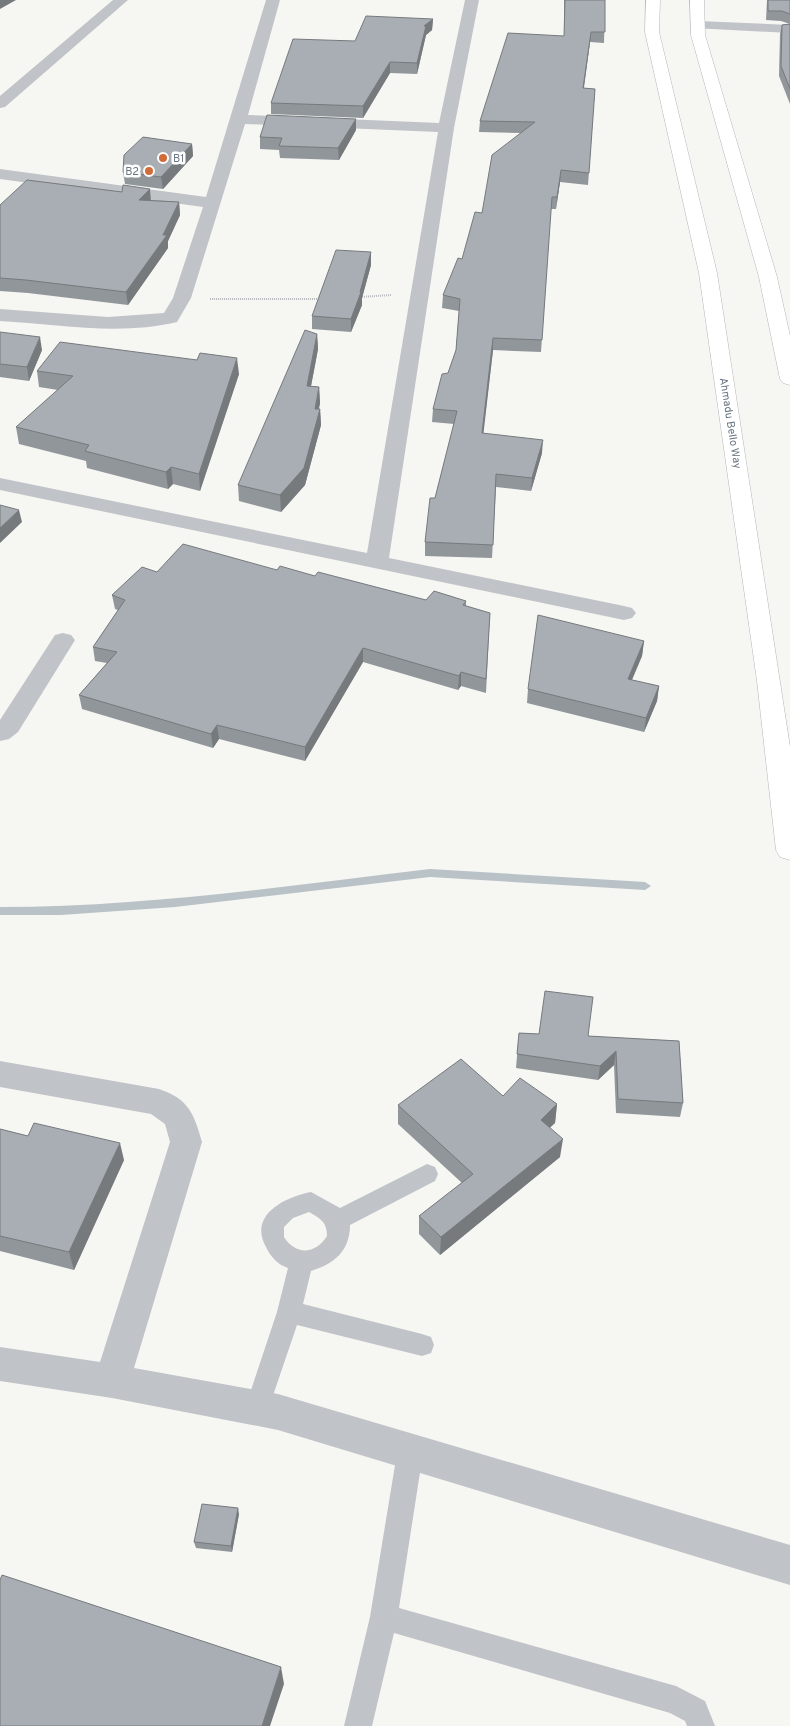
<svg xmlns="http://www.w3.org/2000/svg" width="790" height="1726" font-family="Overpass,sans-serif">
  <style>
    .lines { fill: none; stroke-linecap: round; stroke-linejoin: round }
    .stream { fill: #b9c2c7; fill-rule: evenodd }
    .primary-casing { stroke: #b4b7bb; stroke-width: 1 }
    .path { stroke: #b8babd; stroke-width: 2; stroke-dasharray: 1 1; stroke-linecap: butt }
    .lane { fill: #c0c3c7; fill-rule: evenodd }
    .street { fill: #c0c3c7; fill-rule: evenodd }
    .primary { fill: #fff; fill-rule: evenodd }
    .wall { fill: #90969a }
    .shaded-wall { fill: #767a7d }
    .building { fill: #a8aeb3; stroke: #767a7d }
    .poi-dot { fill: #d16b38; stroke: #fff; stroke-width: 2 }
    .labels { text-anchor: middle; stroke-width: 5; stroke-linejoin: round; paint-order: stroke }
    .far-poi-label { font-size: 11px; fill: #687481; stroke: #fff; text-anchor: start }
    .far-street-label { font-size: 11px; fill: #687481; stroke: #fff }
  </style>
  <rect width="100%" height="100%" fill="#f6f6f3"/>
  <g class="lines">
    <path class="stream" d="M430,869L645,882L651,886L645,890L430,877L175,907L61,915H0V907C144,907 287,886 430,869Z"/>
    <g class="primary-casing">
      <g id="primary">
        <polygon points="646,0 660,0 659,32 717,273 790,747 790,860 780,857 776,850 757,681 699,273 645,32"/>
        <polygon points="690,0 704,0 705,35 777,277 790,336 790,385 783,383 780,379 759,277 691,35"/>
      </g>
    </g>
    <g class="path">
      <polyline points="360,297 391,295"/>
      <polyline points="210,299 321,299"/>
    </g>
    <g class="lane">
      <path d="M427,1164L435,1167L438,1174L435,1181L350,1225C350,1251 334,1264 311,1271L303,1304L422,1334L431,1337L434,1345L431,1353L422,1356L297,1325L266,1416L257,1420L248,1416L245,1408L277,1312L288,1268C278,1265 270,1256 266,1247C248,1215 285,1197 311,1192L340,1208ZM309,1212C321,1219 327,1222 327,1236C316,1254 296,1256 284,1237V1227L293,1218Z"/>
      <polygon points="410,1441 419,1444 423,1453 399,1608 676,1686 705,1701 715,1726 687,1726 685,1721 670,1713 394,1633 372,1726 344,1726 370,1617 397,1453 401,1444"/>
    </g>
    <g class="street">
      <polygon points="113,0 128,0 5,107 0,108 0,96"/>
      <path d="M266,0H280L248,115L439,123L465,0H479L454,128L389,558L624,606L632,608L636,613L632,618L624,620L0,490V478L367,553L438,132L245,124L191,298L177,322C120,336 57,324 0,321V309L108,317L164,313L173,298L203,207L0,179V169L206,197Z"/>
      <polygon points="698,21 790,25 790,33 693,28 691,25"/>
      <polygon points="63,633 71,635 75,640 18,732 9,739 0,741 0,720 55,635"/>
      <path d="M0,1061L159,1089C189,1099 194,1114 202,1142L134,1368L278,1394L790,1545V1585L278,1430L112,1398L0,1381V1347L100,1362L170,1142L165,1124L151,1114L0,1087Z"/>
    </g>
    <use href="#primary" class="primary"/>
  </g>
  <g class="wall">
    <polygon points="564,0 605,0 604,43 590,42 584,88 595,89 588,185 560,182 556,209 551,209 541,352 493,350 483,433 542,453 531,491 496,487 492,558 425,556 425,542 435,498 454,424 432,422 433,409 448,373 456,350 459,311 442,308 443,295 462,259 482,213 521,133 479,132 480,121 564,36"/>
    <polygon points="767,0 790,0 790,24 781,21 766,20"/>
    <polygon points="433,19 432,30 426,35 417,74 390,73 363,118 271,114 271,103 355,41"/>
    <polygon points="790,24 790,104 779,76 780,34 782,25"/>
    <polygon points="356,119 356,130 339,160 280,158 279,150 260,149 260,137"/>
    <polygon points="192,144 193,156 163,189 125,184 123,172"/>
    <polygon points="151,200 179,202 180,215 168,241 168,248 128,305 28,293 0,291 0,205"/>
    <polygon points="371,252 371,265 362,298 362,305 351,332 312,329 312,316"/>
    <polygon points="0,332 42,350 29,381 0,377"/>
    <polygon points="317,334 318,349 311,386 319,387 320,403 319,409 320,409 321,425 305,485 281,512 239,501 238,485"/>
    <polygon points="37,371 239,374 200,491 173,484 168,489 87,468 86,461 19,444 16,427 58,390 39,387"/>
    <polygon points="277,570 315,576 426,600 466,601 466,606 490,613 486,693 461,686 458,690 363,662 305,761 219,739 213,748 82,709 79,695 107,663 95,661 93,647 118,610 115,609 112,595 157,572"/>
    <polygon points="644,641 642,656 632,680 659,686 657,701 644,732 527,703 528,689"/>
    <polygon points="519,1033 679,1041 683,1103 680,1117 616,1113 614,1065 598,1080 516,1068"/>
    <polygon points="503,1096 557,1104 555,1123 550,1127 560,1157 440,1255 419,1234 419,1216 462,1183 398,1124 398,1105"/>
    <polygon points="0,1129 124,1160 74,1270 0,1251"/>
    <polygon points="239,1514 232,1552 196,1548 194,1542"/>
  </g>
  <g class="shaded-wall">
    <polygon points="0,0 16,0 0,9"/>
    <polygon points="433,19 432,30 426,35 417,74 417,63 424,26"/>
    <polygon points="591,32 590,42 582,99 583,88"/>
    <polygon points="390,62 390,73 363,118 363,106"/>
    <polygon points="356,119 356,130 339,160 338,148"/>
    <polygon points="192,144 193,156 163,189 161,177"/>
    <polygon points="561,170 560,182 556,209 557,197"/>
    <polygon points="150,189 151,202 139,200"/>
    <polygon points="179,202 180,215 168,241 168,248 128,305 126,292 163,235"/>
    <polygon points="371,252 371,265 362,298 362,305 351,332 351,319"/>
    <polygon points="317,334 318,349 308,402 307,386"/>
    <polygon points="40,337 42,350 29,381 27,367"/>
    <polygon points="493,338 493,350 482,446 482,433"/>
    <polygon points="237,358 239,374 200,491 199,474"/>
    <polygon points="319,387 320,403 315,425 315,409"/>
    <polygon points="320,409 321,425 305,485 281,512 280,495"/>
    <polygon points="543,440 542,453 531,491 532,478"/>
    <polygon points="171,467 173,484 168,489 166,472"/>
    <polygon points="19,510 22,522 0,543 0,528"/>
    <polygon points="644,641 642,656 626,693 628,679"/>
    <polygon points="363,648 363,662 305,761 305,747"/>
    <polygon points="461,672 461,686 458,690 459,676"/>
    <polygon points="659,686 657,701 644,732 646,718"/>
    <polygon points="217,725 219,739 213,748 211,734"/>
    <polygon points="616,1051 614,1065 598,1080 600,1066"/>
    <polygon points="557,1104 555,1123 539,1138 541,1120"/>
    <polygon points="563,1139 560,1157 440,1255 441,1237"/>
    <polygon points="120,1143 124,1160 74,1270 69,1252"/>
    <polygon points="238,1508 239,1514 232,1552 231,1546"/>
    <polygon points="281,1667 284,1684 270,1726 262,1726"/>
  </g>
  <g class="building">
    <polygon points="565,0 605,0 605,32 591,32 583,88 595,89 589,173 561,170 557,197 552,197 542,340 493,338 482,433 543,440 532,478 496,474 493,545 425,542 430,498 435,498 457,411 433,409 442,374 448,373 456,350 460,299 443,295 458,258 462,259 475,212 482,213 492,155 535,122 480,121 508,33 564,36"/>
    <polygon points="768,0 790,0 790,14 782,11 768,11"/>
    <polygon points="366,16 433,19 424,26 426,26 417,63 390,62 363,106 271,103 293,39 355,41"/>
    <polygon points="790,24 790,89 781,66 782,25"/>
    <polygon points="267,115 356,119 338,148 279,146 282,138 260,137"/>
    <polygon points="143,137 192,144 161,177 123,172 124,155"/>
    <polygon points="27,180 122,192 123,185 150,189 139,200 179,202 163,235 167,235 126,292 26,280 0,278 0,205"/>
    <polygon points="336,250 371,252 360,292 361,292 351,319 312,316"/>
    <polygon points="305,330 317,334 307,386 319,387 315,409 320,409 304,468 280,495 238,485"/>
    <polygon points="0,332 40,337 27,367 0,364"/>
    <polygon points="60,342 197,360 200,353 237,358 199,474 171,467 166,472 85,451 89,445 16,427 73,376 37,371"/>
    <polygon points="0,505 19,510 0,528"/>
    <polygon points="183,544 277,570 280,566 315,576 318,572 426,600 434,591 466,601 463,605 490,613 486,679 461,672 459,676 363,648 305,747 217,725 211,734 79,695 117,652 93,647 125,600 112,595 142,567 157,572"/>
    <polygon points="538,615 644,641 628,679 659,686 646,718 528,689"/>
    <polygon points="545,991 593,997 588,1036 679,1041 683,1103 618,1099 616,1051 600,1066 517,1054 519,1033 539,1034"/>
    <polygon points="461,1059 503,1096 520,1078 557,1104 541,1120 563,1139 441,1237 419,1216 473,1174 398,1105"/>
    <polygon points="34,1123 120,1143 69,1252 0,1236 0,1129 28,1136"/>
    <polygon points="202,1504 238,1508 231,1546 194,1542"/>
    <polygon points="2,1575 281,1667 262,1726 0,1726 0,1580"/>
  </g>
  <g class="poi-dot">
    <circle cx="163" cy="158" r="5"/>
    <circle cx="149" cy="171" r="5"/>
  </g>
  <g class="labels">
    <g class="far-poi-label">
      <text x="173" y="162">B1</text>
      <text x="139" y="175" text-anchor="end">B2</text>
    </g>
    <g class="far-street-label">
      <text transform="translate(731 423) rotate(81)" y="4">Ahmadu Bello Way</text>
    </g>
  </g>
</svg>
